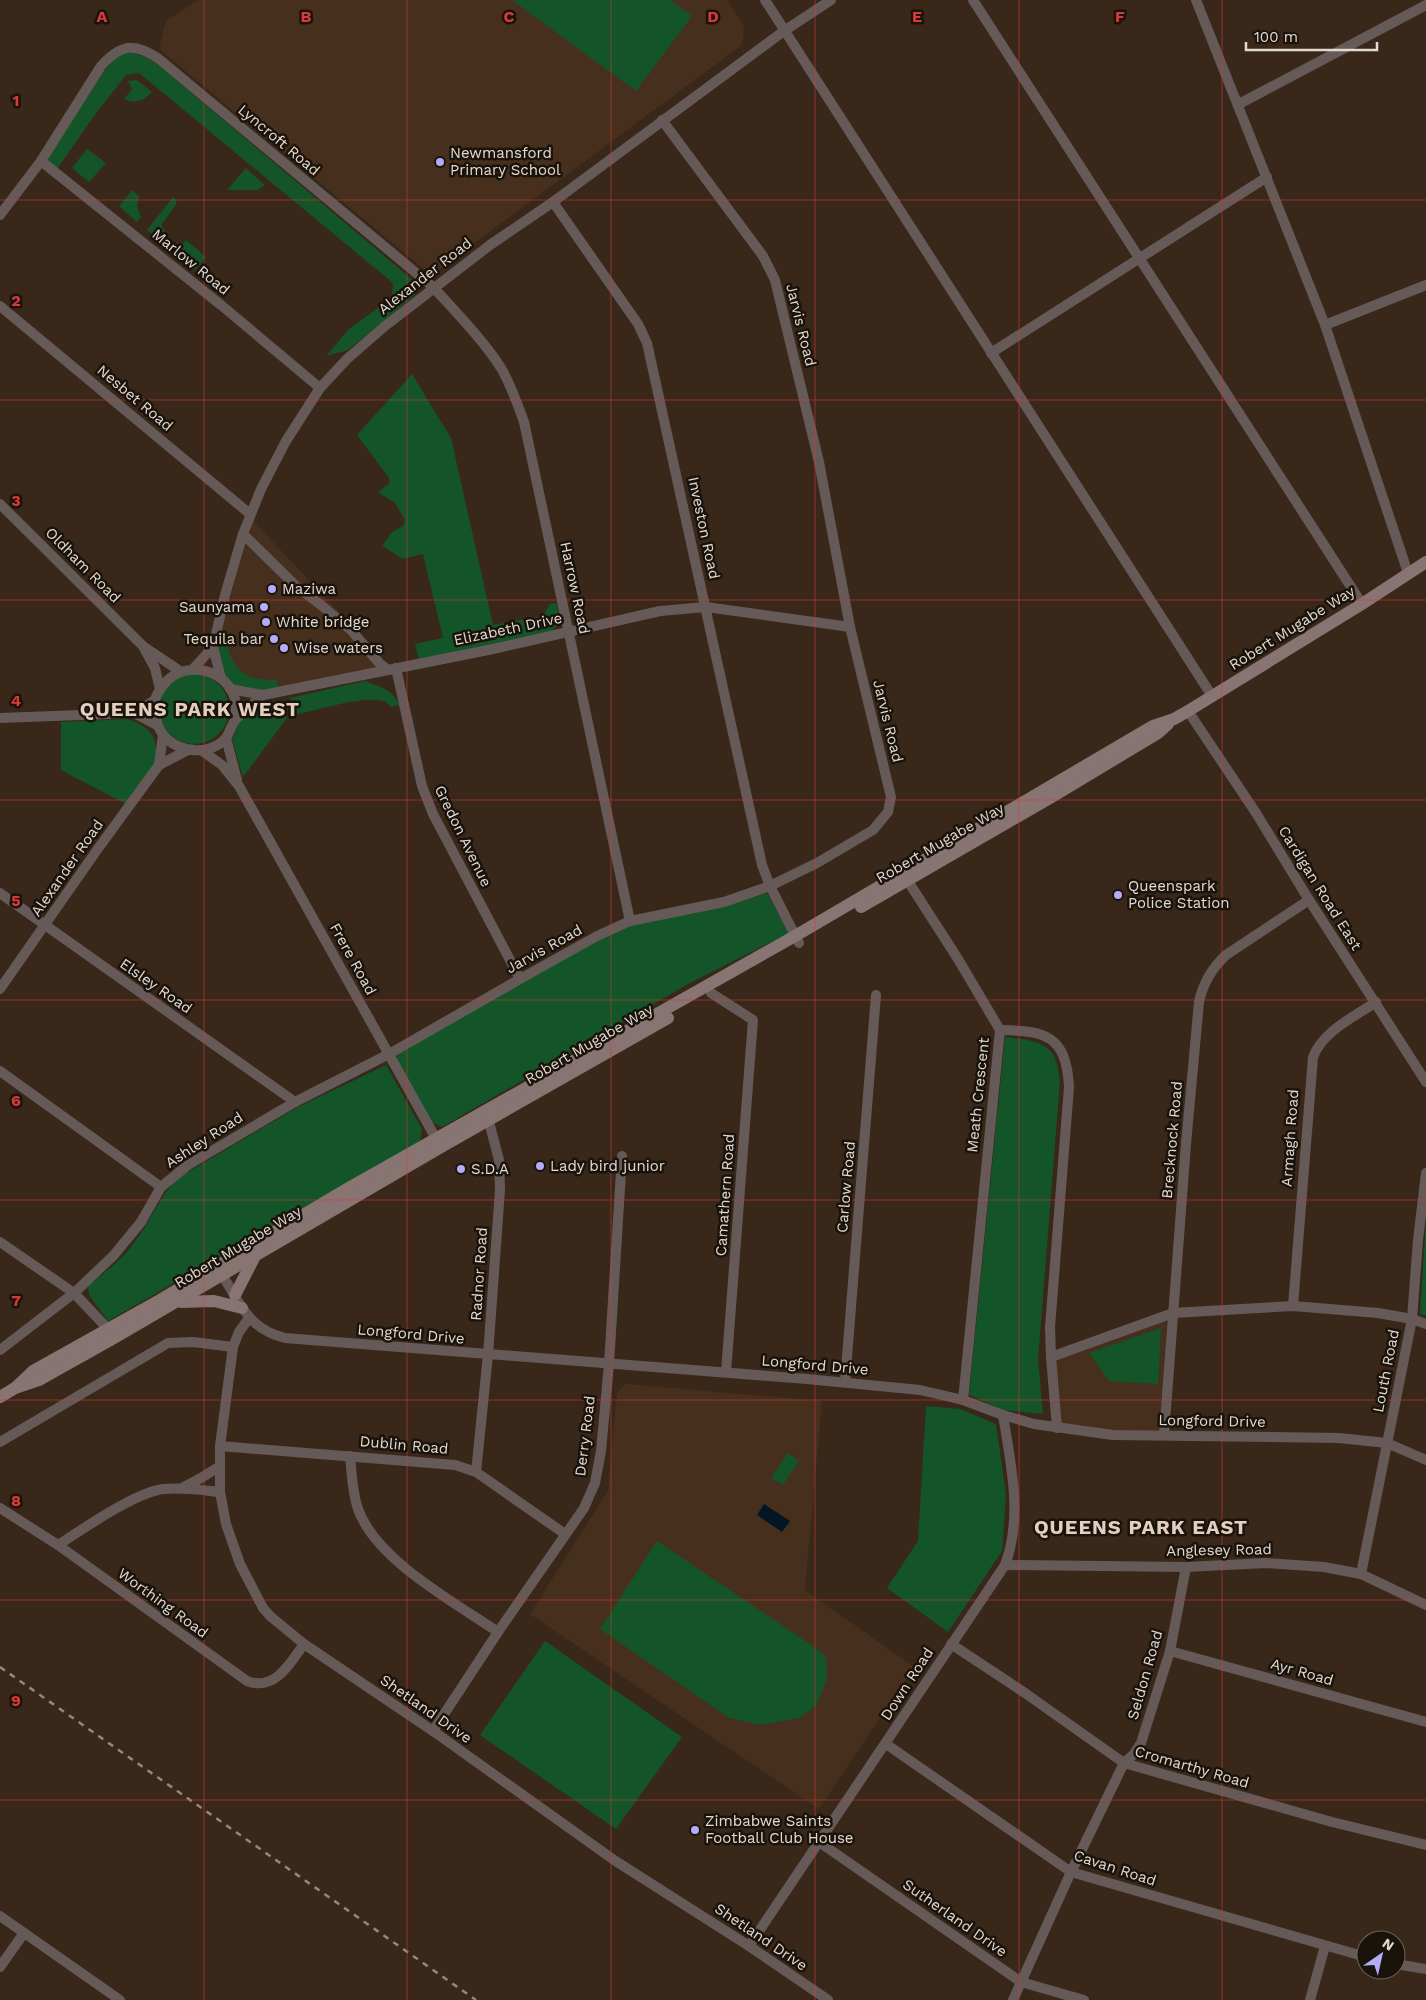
<svg xmlns="http://www.w3.org/2000/svg" width="1426" height="2000" font-family="'Work Sans',sans-serif">
  <style>
    .built { fill: #46301d }
    .green { fill: #145429 }
    .water { fill: #041624 }
    .lines { fill: none; stroke-linecap: round; stroke-linejoin: round }
    .minor { stroke: #665a59; stroke-width: 10 }
    .secondary { stroke: #877473; stroke-width: 12 }
    .rail { stroke: #96887c; stroke-width: 2.5; stroke-dasharray: 6 6; stroke-linecap: butt }
    .grid { fill: none; stroke: #d73a39; stroke-width: 1; stroke-opacity: 0.55 }
    .poi-dot { fill: #b3acf9; stroke: #1a130c; stroke-width: 2 }
    .labels { text-anchor: middle; stroke-width: 5; stroke-linejoin: round; paint-order: stroke }
    .street-label { font-size: 15px; fill: #e4d9d0; stroke: #1a130c }
    .poi-label { font-size: 15px; fill: #e4d9d0; stroke: #1a130c; text-anchor: start }
    .district-label { font-size: 20px; font-weight: bold; letter-spacing: 1px; fill: #e4cfbd; stroke: #1a130c }
    .grid-label { font-size: 16px; text-anchor: middle; font-weight: bold; fill: #d73a39; stroke: #1a130c; stroke-width: 5; stroke-linejoin: round; paint-order: stroke }
  </style>
  <rect width="100%" height="100%" fill="#39281a"/>
  <g class="built">
    <polygon points="198,0 727,0 744,26 742,45 431,275 159,49 166,21"/>
    <polygon points="253,521 390,666 263,694 231,687 215,646"/>
    <polygon points="1167,1319 1163,1434 1058,1427 1053,1359"/>
    <polygon points="625,1384 822,1401 805,1590 914,1667 819,1809 530,1614 608,1491 617,1393"/>
  </g>
  <g class="green">
    <polygon points="512,0 670,0 692,16 636,91"/>
    <path d="M126,52C147,54 160,66 175,79L415,282V295L348,350L326,356L349,329L392,298L393,283L139,73L126,75L94,116L57,169L46,161L102,74L113,60Z"/>
    <path d="M137,80L152,92C144,101 135,104 124,99L132,89L128,81Z"/>
    <polygon points="87,149 106,163 89,182 72,168"/>
    <polygon points="246,168 265,185 258,190 227,190"/>
    <polygon points="132,190 139,196 137,206 141,217 137,222 119,206"/>
    <polygon points="173,197 177,200 175,206 161,225 167,235 163,243 147,230"/>
    <polygon points="186,240 206,257 195,270 175,253"/>
    <path d="M412,374L451,438L493,625L543,616L550,604L557,603C559,618 563,622 550,632L419,660L415,644L443,638L423,554L403,559L382,546L392,532L403,526L405,520L395,503L378,492L389,484V478L357,435Z"/>
    <path d="M221,637H225C232,669 243,681 277,680L278,688L263,691L233,685L224,674L218,648Z"/>
    <circle cx="194" cy="709" r="35"/>
    <path d="M365,681C377,686 395,690 399,705L391,707C388,703 384,700 378,700C355,698 318,710 294,715L290,698Z"/>
    <polygon points="280,700 287,718 243,777 232,739 240,721 262,704"/>
    <path d="M127,719C150,725 163,742 153,766C147,779 134,792 126,804L61,770V722Z"/>
    <polygon points="767,893 789,933 688,984 442,1127 432,1122 396,1058 400,1052 598,939 631,924 725,906"/>
    <path d="M1005,1037C1023,1039 1050,1040 1056,1061C1058,1067 1059,1074 1060,1081L1038,1359L1043,1414L1004,1410L969,1395Z"/>
    <path d="M386,1065L422,1129L420,1141L108,1321L89,1295L88,1286C104,1273 122,1260 134,1243C150,1222 159,1197 178,1178L298,1107Z"/>
    <polygon points="1426,1221 1426,1316 1420,1314"/>
    <polygon points="1161,1328 1158,1384 1109,1381 1089,1353"/>
    <polygon points="926,1406 960,1409 996,1424 1006,1495 1002,1551 948,1632 887,1588 918,1541"/>
    <polygon points="788,1453 799,1461 783,1485 771,1478"/>
    <polygon points="657,1541 823,1653 826,1659 827,1679 816,1706 799,1718 761,1725 729,1718 600,1629"/>
    <polygon points="545,1641 682,1737 616,1829 480,1735"/>
  </g>
  <polygon class="water" points="764,1504 790,1521 782,1532 757,1515"/>
  <g class="lines">
    <g class="minor">
      <polyline points="765,0 1212,696"/>
      <polyline points="973,0 1362,604"/>
      <polyline points="1196,0 1325,325 1408,573"/>
      <polyline points="1239,104 1426,5"/>
      <polyline points="41,161 221,305 320,388"/>
      <polyline points="553,202 638,324 647,343 762,865 770,886 799,943"/>
      <path d="M0,215L41,161L101,66C121,44 134,42 159,59L433,287C455,311 484,341 501,368C511,385 517,403 524,422L630,921"/>
      <polyline points="0,306 250,514"/>
      <polyline points="1325,325 1426,285"/>
      <polyline points="991,353 1267,177"/>
      <polyline points="0,504 144,647 180,671"/>
      <polyline points="243,534 296,586 321,605 352,631 380,664 388,670"/>
      <polyline points="213,647 221,678"/>
      <polyline points="144,648 155,668 160,689"/>
      <polyline points="396,668 422,786 433,814 520,979"/>
      <polyline points="193,669 213,647 225,595 243,534 261,489 286,441 320,388 347,359 385,326 490,245 553,202 784,31 831,0"/>
      <polyline points="230,689 263,695 493,649 660,611 706,607 850,627"/>
      <polyline points="1188,711 1256,813 1309,900 1426,1082"/>
      <polyline points="134,713 157,725"/>
      <polyline points="0,718 134,713 155,700"/>
      <path d="M235,719C235,715 236,709 236,704C231,669 185,658 164,684C160,689 156,695 155,701C155,706 156,711 156,716C157,731 167,742 180,747C195,753 215,751 226,738C230,732 232,723 237,718C245,710 254,703 263,695"/>
      <polyline points="226,738 237,780"/>
      <polyline points="201,750 222,765 239,786 439,1144"/>
      <polyline points="159,765 163,735"/>
      <polyline points="904,875 958,959 1000,1030"/>
      <polyline points="0,893 295,1102"/>
      <polyline points="0,989 97,850 159,765 188,750"/>
      <polyline points="711,993 753,1020 726,1372"/>
      <polyline points="0,1071 161,1187"/>
      <polyline points="0,1242 74,1293 108,1329"/>
      <path d="M222,1275C241,1304 248,1329 285,1338L807,1379L920,1390L963,1400L1003,1415L1034,1424L1113,1435L1339,1438L1387,1443L1426,1460"/>
      <path d="M1293,1306L1313,1057C1323,1031 1354,1017 1376,1002"/>
      <polyline points="249,1318 239,1332 233,1347 220,1446 220,1492 226,1524 240,1564 263,1608 270,1616 304,1644 433,1731 614,1860 749,1946 828,2000"/>
      <polyline points="0,1350 74,1293 114,1255 141,1222 161,1187 188,1165 295,1102 389,1054 520,979 597,936 630,921 724,902 770,886 817,863 873,830 888,812 891,797 850,627 819,462 775,280 763,256 662,120"/>
      <polyline points="1051,1357 1173,1313 1293,1306 1378,1313 1412,1319 1426,1324"/>
      <polyline points="845,1382 876,995"/>
      <path d="M963,1400L1000,1030C1046,1031 1066,1035 1069,1087L1050,1327L1051,1357L1057,1428"/>
      <path d="M1164,1435L1186,1144L1199,1002C1203,983 1211,969 1226,955L1309,900"/>
      <polyline points="0,1442 168,1343 193,1342 233,1347"/>
      <polyline points="220,1446 455,1465 476,1472 565,1534"/>
      <path d="M350,1456C352,1474 352,1492 358,1509C376,1560 454,1602 498,1632"/>
      <polyline points="476,1472 488,1355 500,1190 499,1160 487,1114"/>
      <polyline points="182,1488 201,1478 220,1466"/>
      <path d="M0,1508L58,1545L247,1681C275,1692 291,1662 304,1644"/>
      <path d="M58,1545C83,1529 134,1493 163,1489C182,1487 201,1490 220,1492"/>
      <polyline points="1005,1565 1186,1567 1266,1563 1324,1567 1361,1574 1426,1605"/>
      <polyline points="1361,1574 1412,1319 1418,1240 1426,1173"/>
      <polyline points="951,1644 1025,1693 1124,1763 1332,1822 1426,1845"/>
      <polyline points="1170,1651 1426,1722"/>
      <polyline points="433,1731 498,1632 584,1508 595,1483 601,1451 609,1364 622,1156"/>
      <polyline points="886,1744 1071,1872 1366,1957"/>
      <polyline points="819,1842 1021,1982 1084,2000"/>
      <polyline points="0,1916 120,2000"/>
      <path d="M749,1946L1005,1565C1023,1517 1011,1465 1003,1415"/>
      <polyline points="1396,1964 1426,1969"/>
      <polyline points="0,1967 24,1933"/>
      <polyline points="1013,2000 1071,1872 1124,1763 1134,1754 1141,1743 1170,1651 1186,1567"/>
      <polyline points="1310,2000 1325,1946"/>
    </g>
    <g class="secondary">
      <polyline points="861,907 1055,795 1158,733 1168,724"/>
      <polyline points="235,1295 254,1258"/>
      <polyline points="181,1302 214,1301 242,1308"/>
      <polyline points="15,1388 33,1371 160,1300 347,1189 795,936 1153,726 1174,719 1188,711 1362,604 1426,562"/>
      <polyline points="0,1397 15,1388 39,1380 114,1338 441,1147 668,1018"/>
    </g>
    <polyline class="rail" points="0,1667 476,2000"/>
  </g>
  <path class="grid" d="M204,0V2000M407,0V2000M611,0V2000M815,0V2000M1019,0V2000M1222,0V2000M0,200H1426M0,400H1426M0,600H1426M0,800H1426M0,1000H1426M0,1200H1426M0,1400H1426M0,1600H1426M0,1800H1426"/>
  <g class="poi-dot">
    <circle cx="440" cy="162" r="5"/>
    <circle cx="272" cy="589" r="5"/>
    <circle cx="264" cy="607" r="5"/>
    <circle cx="266" cy="622" r="5"/>
    <circle cx="274" cy="639" r="5"/>
    <circle cx="284" cy="648" r="5"/>
    <circle cx="1118" cy="895" r="5"/>
    <circle cx="540" cy="1166" r="5"/>
    <circle cx="461" cy="1169" r="5"/>
    <circle cx="695" cy="1830" r="5"/>
  </g>
  <g class="labels">
    <g class="street-label">
      <text transform="translate(279 140) rotate(40)" y="5">Lyncroft Road</text>
      <text transform="translate(191 262) rotate(39)" y="5">Marlow Road</text>
      <text transform="translate(425 276) rotate(-38)" y="5">Alexander Road</text>
      <text transform="translate(801 325) rotate(76)" y="5">Jarvis Road</text>
      <text transform="translate(135 398) rotate(40)" y="5">Nesbet Road</text>
      <text transform="translate(704 528) rotate(78)" y="5">Investon Road</text>
      <text transform="translate(83 565) rotate(45)" y="5">Oldham Road</text>
      <text transform="translate(575 588) rotate(78)" y="5">Harrow Road</text>
      <text transform="translate(1292 628) rotate(-32)" y="5">Robert Mugabe Way</text>
      <text transform="translate(508 629) rotate(-12)" y="5">Elizabeth Drive</text>
      <text transform="translate(888 721) rotate(76)" y="5">Jarvis Road</text>
      <text transform="translate(463 836) rotate(64)" y="5">Gredon Avenue</text>
      <text transform="translate(940 843) rotate(-30)" y="5">Robert Mugabe Way</text>
      <text transform="translate(67 868) rotate(-55)" y="5">Alexander Road</text>
      <text transform="translate(1320 888) rotate(58)" y="5">Cardigan Road East</text>
      <text transform="translate(544 949) rotate(-29)" y="5">Jarvis Road</text>
      <text transform="translate(353 959) rotate(61)" y="5">Frere Road</text>
      <text transform="translate(156 986) rotate(35)" y="5">Elsley Road</text>
      <text transform="translate(589 1044) rotate(-30)" y="5">Robert Mugabe Way</text>
      <text transform="translate(978 1095) rotate(-84)" y="5">Meath Crescent</text>
      <text transform="translate(1290 1138) rotate(-86)" y="5">Armagh Road</text>
      <text transform="translate(204 1140) rotate(-33)" y="5">Ashley Road</text>
      <text transform="translate(1172 1140) rotate(-85)" y="5">Brecknock Road</text>
      <text transform="translate(846 1187) rotate(-85)" y="5">Carlow Road</text>
      <text transform="translate(725 1195) rotate(-86)" y="5">Camathern Road</text>
      <text transform="translate(238 1247) rotate(-31)" y="5">Robert Mugabe Way</text>
      <text transform="translate(479 1274) rotate(-86)" y="5">Radnor Road</text>
      <text transform="translate(411 1334) rotate(5)" y="5">Longford Drive</text>
      <text transform="translate(815 1365) rotate(5)" y="5">Longford Drive</text>
      <text transform="translate(1386 1371) rotate(-79)" y="5">Louth Road</text>
      <text transform="translate(1212 1421) rotate(1)" y="5">Longford Drive</text>
      <text transform="translate(585 1436) rotate(-83)" y="5">Derry Road</text>
      <text transform="translate(404 1445) rotate(5)" y="5">Dublin Road</text>
      <text transform="translate(1219 1550) rotate(-1)" y="5">Anglesey Road</text>
      <text transform="translate(163 1603) rotate(36)" y="5">Worthing Road</text>
      <text transform="translate(1302 1672) rotate(16)" y="5">Ayr Road</text>
      <text transform="translate(1145 1675) rotate(-74)" y="5">Seldon Road</text>
      <text transform="translate(907 1684) rotate(-57)" y="5">Down Road</text>
      <text transform="translate(426 1709) rotate(35)" y="5">Shetland Drive</text>
      <text transform="translate(1192 1767) rotate(16)" y="5">Cromarthy Road</text>
      <text transform="translate(1115 1868) rotate(18)" y="5">Cavan Road</text>
      <text transform="translate(955 1918) rotate(35)" y="5">Sutherland Drive</text>
      <text transform="translate(761 1937) rotate(34)" y="5">Shetland Drive</text>
    </g>
    <g class="poi-label">
      <text x="450" y="158">Newmansford<tspan x="450" dy="17">Primary School</tspan></text>
      <text x="282" y="594">Maziwa</text>
      <text x="254" y="612" text-anchor="end">Saunyama</text>
      <text x="276" y="627">White bridge</text>
      <text x="264" y="644" text-anchor="end">Tequila bar</text>
      <text x="294" y="653">Wise waters</text>
      <text x="1128" y="891">Queenspark<tspan x="1128" dy="17">Police Station</tspan></text>
      <text x="550" y="1171">Lady bird junior</text>
      <text x="471" y="1174">S.D.A</text>
      <text x="705" y="1826">Zimbabwe Saints<tspan x="705" dy="17">Football Club House</tspan></text>
    </g>
    <g class="district-label">
      <text x="190" y="716">QUEENS PARK WEST</text>
      <text x="1141" y="1534">QUEENS PARK EAST</text>
    </g>
  </g>
  <g class="grid-label">
    <text x="102" y="22">A</text>
    <text x="306" y="22">B</text>
    <text x="509" y="22">C</text>
    <text x="713" y="22">D</text>
    <text x="917" y="22">E</text>
    <text x="1120" y="22">F</text>
    <text x="16" y="106">1</text>
    <text x="16" y="306">2</text>
    <text x="16" y="506">3</text>
    <text x="16" y="706">4</text>
    <text x="16" y="906">5</text>
    <text x="16" y="1106">6</text>
    <text x="16" y="1306">7</text>
    <text x="16" y="1506">8</text>
    <text x="16" y="1706">9</text>
  </g>
  <g transform="translate(1381 1955) rotate(34)"><circle r="24" fill="#1a130c" stroke="#6b625a"/>
  <path d="M0-4L9 19L0 12L-9 19Z" fill="#b3acf9"/>
  <text y="-8" font-size="14" font-weight="bold" text-anchor="middle" fill="#e4d9d0">N</text>
  </g>
  <path d="M1246 42v8h131v-8" fill="none" stroke="#e4d9d0" stroke-width="2.5"/>
  <text x="1254" y="42" font-size="15" fill="#e4d9d0" stroke="#1a130c" stroke-width="4" paint-order="stroke">100 m</text>
</svg>
